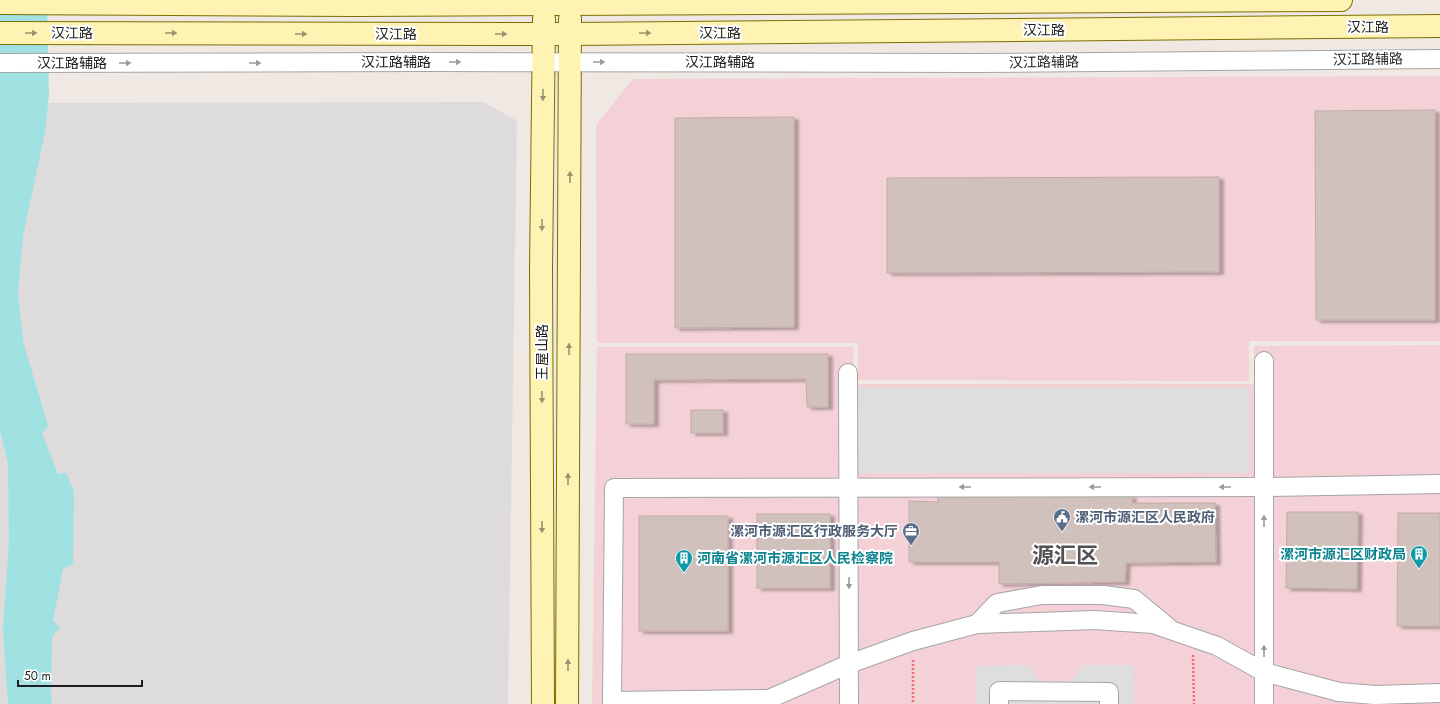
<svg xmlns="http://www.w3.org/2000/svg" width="1440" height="704" font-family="Jost,'Noto Sans SC',sans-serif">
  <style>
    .residential { fill: #dddbdb }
    .commercial { fill: #f3d1d6 }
    .parking { fill: #dedede }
    .water { fill: #a0e1e2 }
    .building { fill: #d1c1bc; stroke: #c3aca4; filter: url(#shadow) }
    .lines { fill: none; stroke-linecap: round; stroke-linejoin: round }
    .street-casing { stroke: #a5a5a5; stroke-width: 20 }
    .secondary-casing { stroke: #7b6f00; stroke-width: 24 }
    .path { stroke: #ff6675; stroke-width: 2.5; stroke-dasharray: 2 2; stroke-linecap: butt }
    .street { stroke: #fff; stroke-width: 18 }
    .secondary { stroke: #fff3b3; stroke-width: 22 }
    .oneway { fill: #9a9370 }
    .oneway2 { fill: #9a9a9a }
    .labels { text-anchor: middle; stroke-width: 4; stroke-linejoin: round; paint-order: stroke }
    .street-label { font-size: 14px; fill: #1e1e1e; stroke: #fff }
    .service-label { font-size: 14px; font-weight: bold; fill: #4e5e75; stroke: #fff; text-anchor: start }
    .culture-label { font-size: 14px; font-weight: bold; fill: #0d838f; stroke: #fff; text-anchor: end }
    .town-label { font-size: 22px; font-weight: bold; fill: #515151; stroke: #fff }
  </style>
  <defs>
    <filter id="shadow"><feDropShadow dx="4.5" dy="2.5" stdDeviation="1" flood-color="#0004"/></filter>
  </defs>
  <rect width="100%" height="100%" fill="#f0e9e3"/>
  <polygon class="residential" points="484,102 517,121 508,704 0,704 0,103"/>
  <g class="commercial">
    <polygon points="1440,76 1440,341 1249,341 1249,381 858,380 858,343 597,343 596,125 633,79"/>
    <polygon points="1440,345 1440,704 592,704 597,347 853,347 854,384 1254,384 1254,346"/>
  </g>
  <g class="parking">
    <rect x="857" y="388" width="392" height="85"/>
    <polygon points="1029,665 1038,681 1072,681 1082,665 1133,665 1134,704 976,704 976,666"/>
  </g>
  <polygon class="water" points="0,0 47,0 49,95 45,132 23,236 18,294 23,341 48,426 42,433 58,474 66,473 74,491 73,564 63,569 53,621 60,627 52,637 51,696 52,704 8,704 3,629 9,542 8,463 0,431"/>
  <g class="building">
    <polygon points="1435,110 1435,320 1316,320 1315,111"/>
    <polygon points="794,117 794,327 675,328 675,118"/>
    <polygon points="1219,177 1219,272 887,273 887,178"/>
    <polygon points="626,354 828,354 828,407 807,407 806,379 654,380 654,424 626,424"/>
    <rect x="691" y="410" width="32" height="23"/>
    <polygon points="938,495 1132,496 1132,503 1215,503 1216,562 1126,563 1125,582 999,584 999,562 909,562 909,501 938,502"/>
    <polygon points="1287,512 1358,512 1357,589 1286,588"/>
    <polygon points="1398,513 1440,513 1440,626 1397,626"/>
    <rect x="757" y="514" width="73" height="74"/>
    <rect x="639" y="516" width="89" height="115"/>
  </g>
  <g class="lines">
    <g class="street-casing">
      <g id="street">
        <polyline points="0,63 431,62 976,63 1440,59"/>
        <polyline points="1264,361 1264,704"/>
        <polyline points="848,373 849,704"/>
        <polyline points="1440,484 1264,487 614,488 612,701 769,699 849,664 913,641 977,624 1095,620 1153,624 1217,646 1264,672 1339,692 1375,695 1440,693"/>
        <polyline points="977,624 997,603 1042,595 1103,595 1134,599 1168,627"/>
        <polyline points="999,704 999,691 1109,692 1109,704"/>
      </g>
    </g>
    <g class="secondary-casing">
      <g id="secondary">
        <polyline points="0,3 356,5 1341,0"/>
        <polyline points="0,33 570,34 1440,26"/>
        <polyline points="543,704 541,269 544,19"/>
        <polyline points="567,704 570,19"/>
      </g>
    </g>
    <g class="path">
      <polyline points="1193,655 1194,704"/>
      <polyline points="913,660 913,704"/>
    </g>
    <use href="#street" class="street"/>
    <use href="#secondary" class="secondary"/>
  </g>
  <defs><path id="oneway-solid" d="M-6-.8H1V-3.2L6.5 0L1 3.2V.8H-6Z"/></defs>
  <g class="oneway">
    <use href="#oneway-solid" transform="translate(31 33)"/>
    <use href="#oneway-solid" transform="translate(171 33)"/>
    <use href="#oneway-solid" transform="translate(645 33)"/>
    <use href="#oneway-solid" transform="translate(301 34)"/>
    <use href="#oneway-solid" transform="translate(501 34)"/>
    <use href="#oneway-solid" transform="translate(543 95) rotate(91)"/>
    <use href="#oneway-solid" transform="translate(570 177) rotate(-90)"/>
    <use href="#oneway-solid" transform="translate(542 225) rotate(91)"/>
    <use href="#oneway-solid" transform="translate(569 349) rotate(-90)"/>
    <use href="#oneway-solid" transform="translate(542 397) rotate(90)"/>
    <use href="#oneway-solid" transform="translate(568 479) rotate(-90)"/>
    <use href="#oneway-solid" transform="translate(542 527) rotate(90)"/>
    <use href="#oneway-solid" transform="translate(568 665) rotate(-90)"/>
  </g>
  <g class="oneway2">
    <use href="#oneway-solid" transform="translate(455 62)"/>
    <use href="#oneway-solid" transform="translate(599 62)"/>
    <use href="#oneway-solid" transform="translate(125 63)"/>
    <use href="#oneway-solid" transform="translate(255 63)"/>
    <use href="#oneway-solid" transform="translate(965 487) rotate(180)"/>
    <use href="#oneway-solid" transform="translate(1095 487) rotate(180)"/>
    <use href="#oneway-solid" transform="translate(1225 487) rotate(180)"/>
    <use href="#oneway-solid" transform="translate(1264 521) rotate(-90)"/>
    <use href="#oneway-solid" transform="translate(849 583) rotate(90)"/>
    <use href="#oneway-solid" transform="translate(1264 651) rotate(-90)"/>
  </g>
  <defs>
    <g id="civic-pin" transform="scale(0.9)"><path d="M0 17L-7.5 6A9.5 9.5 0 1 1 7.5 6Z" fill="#5c6f8a" stroke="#fff"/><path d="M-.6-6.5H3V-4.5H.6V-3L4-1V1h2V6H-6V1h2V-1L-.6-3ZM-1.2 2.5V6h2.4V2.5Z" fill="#fff"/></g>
    <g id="office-pin" transform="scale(0.9)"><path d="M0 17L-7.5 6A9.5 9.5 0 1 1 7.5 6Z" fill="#5c6f8a" stroke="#fff"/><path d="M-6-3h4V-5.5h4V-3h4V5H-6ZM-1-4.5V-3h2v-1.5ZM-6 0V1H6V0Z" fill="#fff"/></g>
    <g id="building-pin" transform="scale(0.9)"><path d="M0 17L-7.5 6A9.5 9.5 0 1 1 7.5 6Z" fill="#0f9aa8" stroke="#fff"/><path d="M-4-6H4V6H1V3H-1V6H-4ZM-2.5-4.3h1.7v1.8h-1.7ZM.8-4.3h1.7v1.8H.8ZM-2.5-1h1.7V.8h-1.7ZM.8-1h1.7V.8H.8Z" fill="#fff"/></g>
  </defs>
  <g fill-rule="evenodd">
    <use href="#civic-pin" x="1062" y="517"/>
    <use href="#office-pin" x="911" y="531"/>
    <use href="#building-pin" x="1419" y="554"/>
    <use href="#building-pin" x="684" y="558"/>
  </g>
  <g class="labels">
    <g class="street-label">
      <text x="1368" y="32">汉江路</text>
      <text x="1044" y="35">汉江路</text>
      <text x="72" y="38">汉江路</text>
      <text x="720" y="38">汉江路</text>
      <text x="396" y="39">汉江路</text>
      <text transform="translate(1368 59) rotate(-1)" y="5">汉江路辅路</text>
      <text x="396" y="67">汉江路辅路</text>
      <text x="720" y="67">汉江路辅路</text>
      <text transform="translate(1044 62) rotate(-1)" y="5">汉江路辅路</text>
      <text x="72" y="68">汉江路辅路</text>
      <text transform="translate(542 352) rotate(-90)" y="5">王屋山路</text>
    </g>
    <g class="service-label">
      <text x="1075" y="522">漯河市源汇区人民政府</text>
      <text x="898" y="536" text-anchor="end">漯河市源汇区行政服务大厅</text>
    </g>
    <g class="culture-label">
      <text x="1406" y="559">漯河市源汇区财政局</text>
      <text x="697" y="563" text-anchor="start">河南省漯河市源汇区人民检察院</text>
    </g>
    <g class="town-label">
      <text x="1065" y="563">源汇区</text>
    </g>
  </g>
  <path d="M18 680v6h124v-6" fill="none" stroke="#1e1e1e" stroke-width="2"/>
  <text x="24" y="680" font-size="12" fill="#1e1e1e" stroke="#ffffff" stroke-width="3" paint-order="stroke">50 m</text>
</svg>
